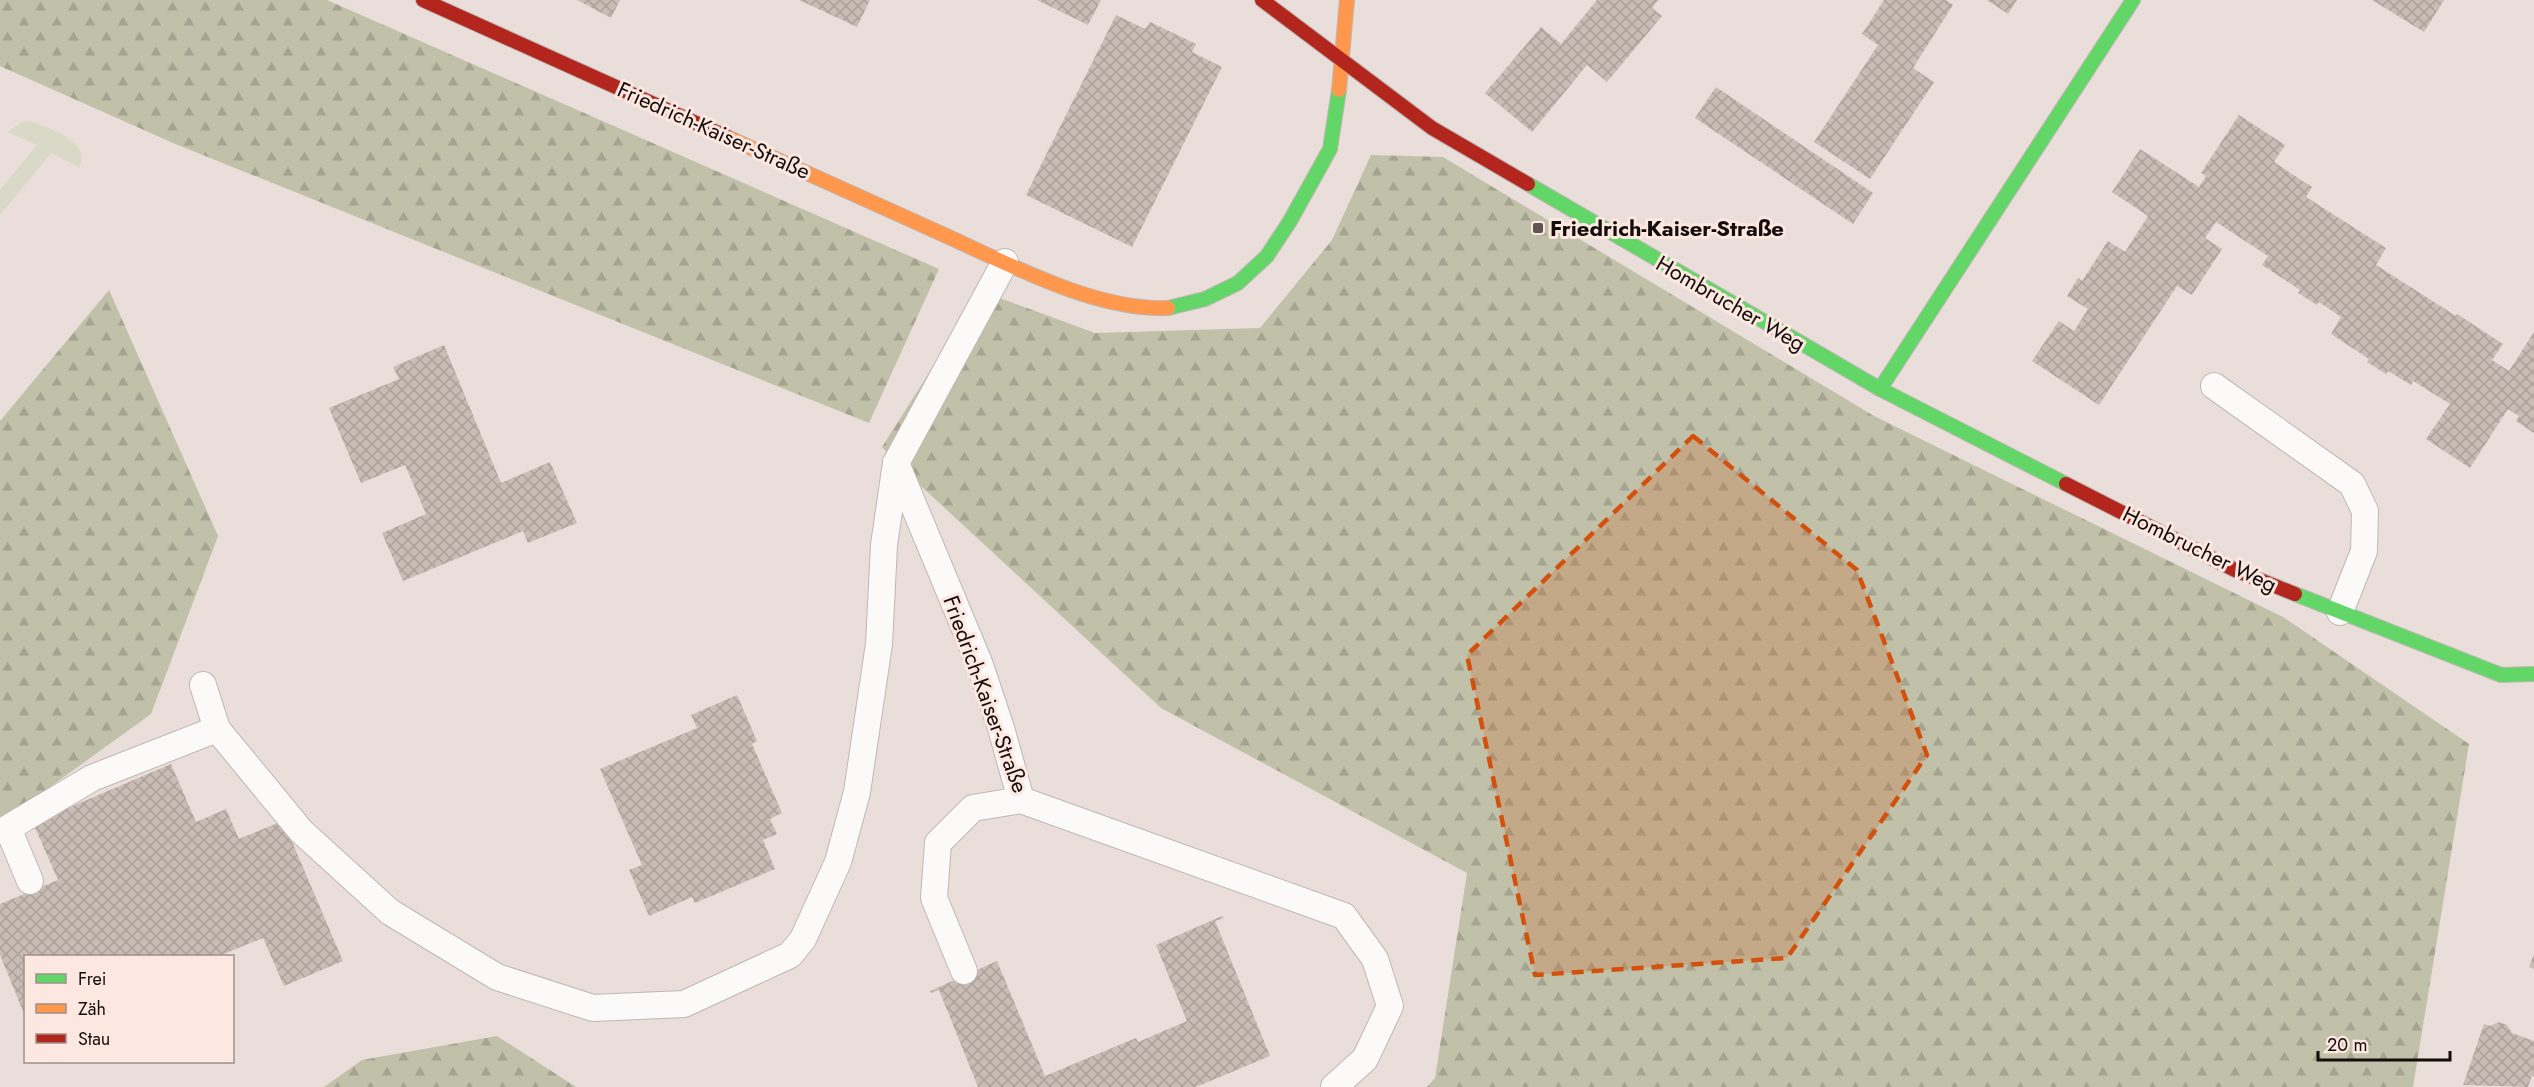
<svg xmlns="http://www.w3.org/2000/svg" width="2534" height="1087" font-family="Jost,sans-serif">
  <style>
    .grass { fill: #dad8c6 }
    .forest { fill: url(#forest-firs) }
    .building { fill: url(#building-cross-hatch) }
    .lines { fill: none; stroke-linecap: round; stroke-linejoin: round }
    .lane-casing { stroke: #bfb7b3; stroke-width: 28 }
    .fast-casing { stroke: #bfb7b3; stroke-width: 16 }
    .slow-casing { stroke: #bfb7b3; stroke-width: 16 }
    .jam-casing { stroke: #bfb7b3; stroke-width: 16 }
    .lane { stroke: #fcfaf9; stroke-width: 26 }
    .fast { stroke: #63d668; stroke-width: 14 }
    .slow { stroke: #ff974d; stroke-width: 14 }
    .jam { stroke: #b3261e; stroke-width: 14 }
    .marked { fill: #d3510c; fill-opacity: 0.2; stroke: #d3510c; stroke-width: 4.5; stroke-dasharray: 12 8; stroke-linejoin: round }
    .poi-dot { fill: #5f5653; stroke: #fce8e0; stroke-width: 2 }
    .labels { text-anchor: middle; stroke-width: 6; stroke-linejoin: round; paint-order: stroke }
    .street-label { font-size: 22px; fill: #140d0b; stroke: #fce8e0 }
    .poi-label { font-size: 22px; font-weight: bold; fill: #140d0b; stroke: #fce8e0; text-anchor: start }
  </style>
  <defs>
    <pattern id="forest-firs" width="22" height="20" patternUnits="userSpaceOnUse" patternTransform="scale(1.5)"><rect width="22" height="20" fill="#c1c0a9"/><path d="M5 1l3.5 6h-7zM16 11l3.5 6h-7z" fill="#a5a490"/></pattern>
    <pattern id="building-cross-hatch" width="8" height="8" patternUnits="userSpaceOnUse" patternTransform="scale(1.5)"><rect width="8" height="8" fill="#c8bdb5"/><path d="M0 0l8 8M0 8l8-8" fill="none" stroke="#aba19a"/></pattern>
  </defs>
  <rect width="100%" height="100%" fill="#e9ded9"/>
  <path class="grass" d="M31,121C49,129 91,140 80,167L51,153L0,215V190L37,145L8,132L22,122Z"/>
  <g class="forest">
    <polygon points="0,0 327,0 939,269 869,423 173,143 0,66"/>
    <polygon points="1371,155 1443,157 1874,416 2283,617 2469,744 2413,1087 1427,1087 1435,1078 1467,873 1161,708 896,463 882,447 981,291 1095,333 1260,328 1332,240"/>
    <polygon points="109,290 218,536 151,714 0,823 0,421"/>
    <polygon points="497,1036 576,1087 324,1087 362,1060"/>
  </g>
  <g class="building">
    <polygon points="577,0 620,0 611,18"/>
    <polygon points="799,0 870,0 857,27"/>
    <polygon points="1037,0 1101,0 1088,25"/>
    <polygon points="1597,0 1658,0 1652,8 1662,16 1607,82 1587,65 1532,132 1485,93 1541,27 1561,44"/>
    <polygon points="1884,0 1946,0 1953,5 1913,68 1934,82 1870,179 1814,142 1878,45 1862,34"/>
    <polygon points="1987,0 2017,0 2008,14"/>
    <polygon points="2372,0 2444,0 2424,32"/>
    <polygon points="1116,15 1145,29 1150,22 1196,44 1192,52 1222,67 1132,247 1026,195"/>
    <polygon points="1716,87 1873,193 1853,224 1695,118"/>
    <polygon points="2239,115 2285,145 2274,162 2312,187 2306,197 2386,248 2376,265 2456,316 2457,314 2503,344 2492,360 2509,371 2534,332 2534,433 2516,421 2519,416 2508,409 2470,468 2426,439 2450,404 2413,381 2411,385 2388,371 2386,374 2367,362 2369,359 2331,334 2341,317 2319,302 2317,305 2298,293 2300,290 2262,265 2268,256 2216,222 2205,238 2222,249 2192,295 2177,286 2099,405 2032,361 2059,321 2074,331 2088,309 2067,296 2078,278 2082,281 2108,241 2125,252 2148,216 2112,192 2140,149 2199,187 2206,176 2201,173"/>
    <polygon points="444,345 501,483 550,462 577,523 528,543 523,531 403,581 382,533 426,514 405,465 361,483 329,408 399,379 393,367"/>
    <polygon points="737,695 757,741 752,744 782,813 770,819 777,834 763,840 775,869 695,903 692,897 649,916 629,870 642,865 600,769 697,728 691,715"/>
    <polygon points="171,764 196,822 226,809 239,839 280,822 287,830 343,961 284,986 263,938 219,956 26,956 25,1016 0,955 0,904 58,880 33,823"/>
    <polygon points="1222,916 1224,918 1215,921 1270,1056 1196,1087 978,1087 939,990 931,993 930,991 997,961 1045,1076 1136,1038 1138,1042 1187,1021 1156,945"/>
    <polygon points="2534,954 2534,969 2529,967"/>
    <polygon points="2499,1022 2507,1025 2512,1033 2534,1041 2534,1077 2532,1076 2528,1087 2463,1085 2484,1024 2490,1026"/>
  </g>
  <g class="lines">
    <g class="lane-casing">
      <g id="lane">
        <polyline points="2214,386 2352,484 2365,511 2364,551 2340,612"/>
        <polyline points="896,463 980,665 1001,728 1021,800 1344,916 1375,959 1390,1006 1365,1059 1334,1087"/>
        <polyline points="203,685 217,729 301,831 390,912 497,977 593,1008 684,1004 790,955 803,939 838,862 857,792 879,644 884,545 896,463 1005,262"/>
        <polyline points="30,881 8,828 92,778 217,729"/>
        <polyline points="964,971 934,898 938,843 973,808 1021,800"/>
      </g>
    </g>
    <g class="fast-casing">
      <g id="fast">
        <polyline points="1528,184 1880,389 2066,484"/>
        <polyline points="1168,308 1205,299 1238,283 1267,256 1290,221 1330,149 1339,90"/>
        <polyline points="1880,389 2133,0"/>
        <polyline points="2295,594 2501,675 2534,674"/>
      </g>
    </g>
    <g class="slow-casing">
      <g id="slow">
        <polyline points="1339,90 1347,0"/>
        <path d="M727,137C798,169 869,201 940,233C1007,263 1094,311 1168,308"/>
      </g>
    </g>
    <g class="jam-casing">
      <g id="jam">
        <polyline points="423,0 727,137"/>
        <polyline points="1262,0 1432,128 1528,184"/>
        <polyline points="2066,484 2235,570 2295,594"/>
      </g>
    </g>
    <use href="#lane" class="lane"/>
    <use href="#fast" class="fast"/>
    <use href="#slow" class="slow"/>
    <use href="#jam" class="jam"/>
  </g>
  <path class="marked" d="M1693,436L1857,570L1927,755L1787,958L1535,975L1467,655Z"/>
  <rect class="poi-dot" x="1532" y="222" width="12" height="12" rx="3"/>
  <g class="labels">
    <g class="street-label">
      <text transform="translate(714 130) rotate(24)" y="8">Friedrich-Kaiser-Straße</text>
      <text transform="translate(1731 303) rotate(30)" y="8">Hombrucher Weg</text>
      <text transform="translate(2200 549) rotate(26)" y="8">Hombrucher Weg</text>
      <text transform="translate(986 694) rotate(70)" y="8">Friedrich-Kaiser-Straße</text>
    </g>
    <g class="poi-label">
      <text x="1550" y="236">Friedrich-Kaiser-Straße</text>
    </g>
  </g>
  <rect x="24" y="955" width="210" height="108" fill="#fce8e0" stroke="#9f908b" stroke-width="1.5"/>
  <rect x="36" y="974" width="30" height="9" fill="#63d668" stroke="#9f908b" stroke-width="1.5"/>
  <text x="78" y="985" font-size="18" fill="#140d0b">Frei</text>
  <rect x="36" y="1004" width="30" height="9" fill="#ff974d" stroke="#9f908b" stroke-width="1.5"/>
  <text x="78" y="1015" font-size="18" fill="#140d0b">Zäh</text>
  <rect x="36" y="1034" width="30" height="9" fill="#b3261e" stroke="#9f908b" stroke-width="1.5"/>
  <text x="78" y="1045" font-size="18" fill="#140d0b">Stau</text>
  <path d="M2318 1051v9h132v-9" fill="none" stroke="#140d0b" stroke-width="3"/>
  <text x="2327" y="1051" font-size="18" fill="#140d0b" stroke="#fce8e0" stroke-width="4.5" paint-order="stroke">20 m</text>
</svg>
